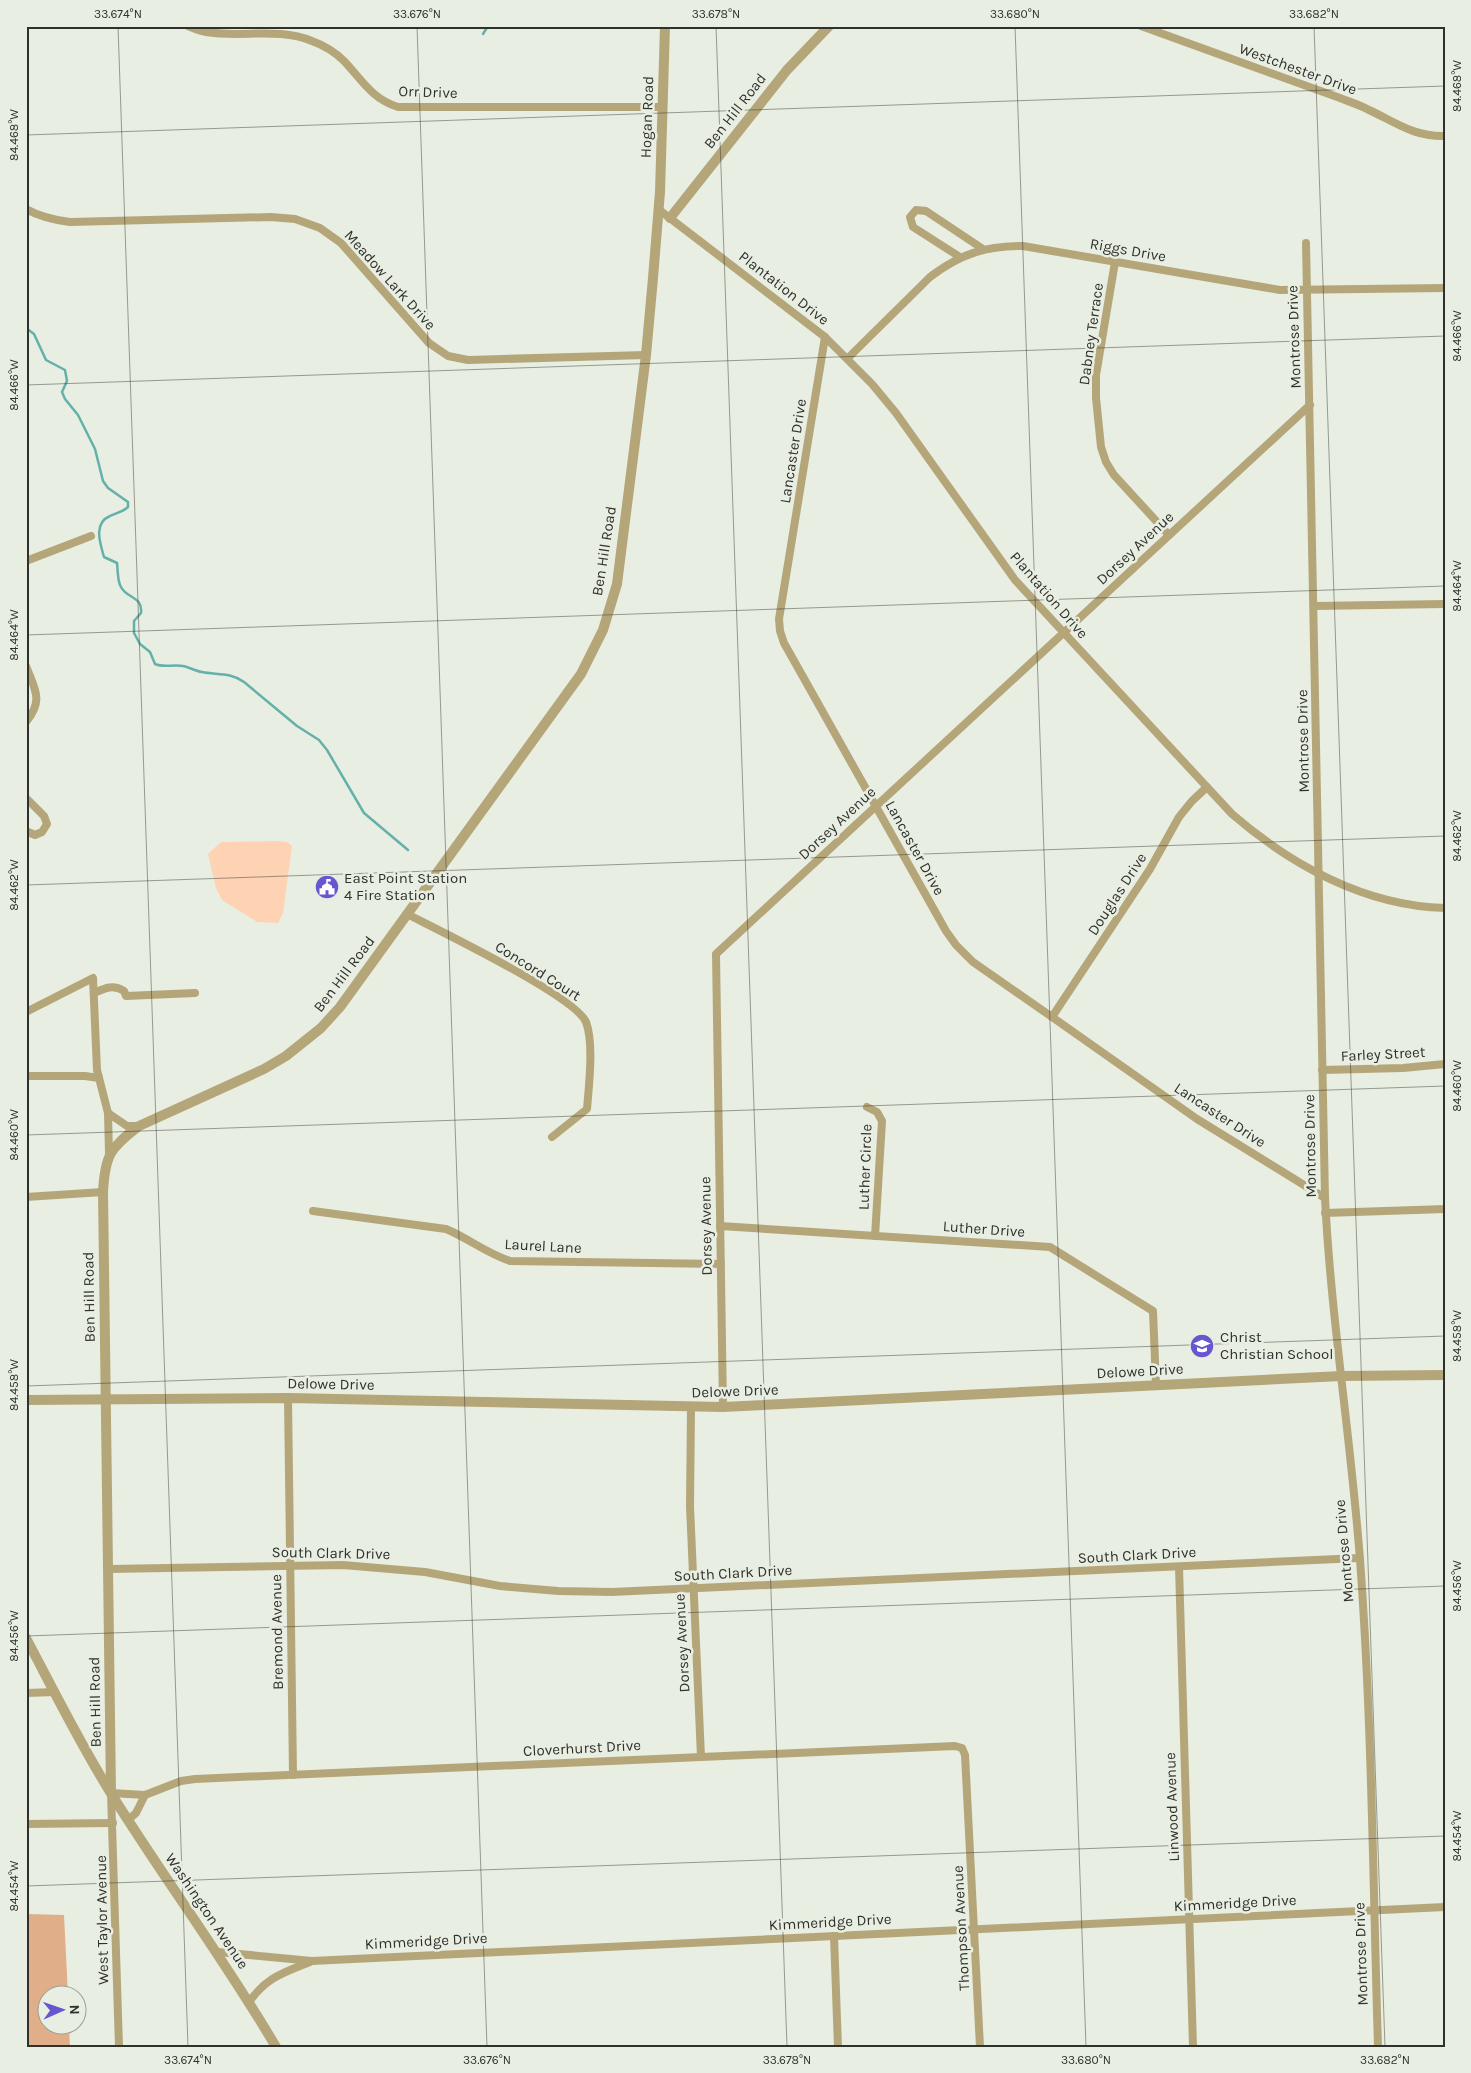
<svg xmlns="http://www.w3.org/2000/svg" width="1471" height="2073" font-family="Karla,sans-serif">
  <style>
    .green { fill: #fdd3b4 }
    .forest { fill: #e0ae88 }
    .lines { fill: none; stroke-linecap: round; stroke-linejoin: round }
    .stream { stroke: #63b1aa; stroke-width: 2.5 }
    .minor { stroke: #b5a67a; stroke-width: 8 }
    .tertiary { stroke: #b5a67a; stroke-width: 10 }
    .ticks { fill: none; stroke: #2f312c; stroke-width: 1; stroke-opacity: 0.45 }
    .labels { text-anchor: middle; stroke-width: 5; stroke-linejoin: round; paint-order: stroke }
    .street-label { font-size: 15px; fill: #2f312c; stroke: #e9eee2 }
    .poi-label { font-size: 15px; fill: #2f312c; stroke: #e9eee2; text-anchor: start }
    .neatline { fill: none; stroke: #2f312c; stroke-width: 2 }
    .ticks-label { font-size: 12px; text-anchor: middle; fill: #2f312c }
  </style>
  <rect width="100%" height="100%" fill="#e9eee2"/>
  <polygon class="green" points="278,841 287,842 292,846 283,913 278,923 257,922 222,900 216,888 208,854 221,842"/>
  <polygon class="forest" points="26,1914 64,1915 68,1995 48,1996 48,2026 69,2026 70,2047 26,2047"/>
  <g class="lines">
    <g class="stream">
      <polyline points="483,34 488,26"/>
      <path d="M26,328L34,334L46,360L65,370L67,381L62,392L65,399L78,415L95,449L103,481L108,488L128,502V507C123,512 116,513 110,516C93,523 100,543 104,557L117,563C118,570 117,580 121,587C127,599 143,596 141,613L134,621V633L140,644L150,652L155,664C164,668 173,664 183,666C189,667 195,671 202,672C217,675 230,672 244,682L297,726L319,740L327,750L364,813L408,850"/>
    </g>
    <g class="minor">
      <path d="M188,26C193,28 200,31 206,32C241,38 278,27 312,41C323,45 335,52 344,61C362,80 372,99 398,107H663"/>
      <path d="M1141,26L1340,98C1350,102 1360,105 1369,110C1395,122 1414,137 1445,136"/>
      <path d="M26,209C40,217 54,220 70,222L271,217L295,219L320,228L341,243L429,343L448,356L468,360L646,355"/>
      <path d="M658,209L825,337L872,384L896,413L1015,580L1232,814C1291,865 1365,906 1445,908"/>
      <path d="M1306,243L1325,1198C1331,1319 1351,1439 1360,1560C1372,1722 1373,1885 1378,2047"/>
      <polyline points="960,257 913,227 910,217 916,210 926,211 983,249"/>
      <polyline points="1115,262 1096,375 1096,398 1101,447 1106,462 1114,475 1169,535"/>
      <polyline points="825,337 779,619 780,631 784,643 946,931 956,945 973,962 1052,1017 1197,1119 1325,1198"/>
      <path d="M848,358L930,277C960,254 985,246 1023,246L1280,290L1445,288"/>
      <polyline points="26,561 91,536"/>
      <polyline points="1314,606 1445,604"/>
      <path d="M26,666C35,690 44,700 26,722"/>
      <polyline points="26,798 44,816 47,824 42,832 35,835 26,831"/>
      <path d="M407,914C438,930 575,996 586,1022C594,1043 589,1085 587,1109L552,1137"/>
      <path d="M94,993C105,988 113,984 124,991L126,996L195,993"/>
      <polyline points="26,1012 93,978 97,1070 108,1113"/>
      <polyline points="1052,1017 1150,869 1179,817 1192,801 1207,787"/>
      <polyline points="1322,1070 1403,1068 1445,1064"/>
      <polyline points="26,1076 85,1076 99,1078"/>
      <polyline points="867,1107 877,1112 882,1121 875,1236"/>
      <polyline points="109,1154 108,1113 127,1126 139,1126"/>
      <polyline points="26,1197 103,1192"/>
      <path d="M313,1211L446,1229C468,1238 486,1253 510,1261L721,1264"/>
      <polyline points="1325,1213 1445,1209"/>
      <polyline points="720,1226 1050,1247 1153,1311 1156,1385"/>
      <polyline points="288,1398 293,1775"/>
      <polyline points="723,1407 716,954 1310,405"/>
      <polyline points="691,1408 690,1506 701,1757"/>
      <polyline points="1179,1567 1193,2047"/>
      <polyline points="108,1569 343,1565 425,1572 500,1586 558,1591 612,1592 1360,1558"/>
      <polyline points="26,1693 55,1692"/>
      <polyline points="128,1820 136,1813 145,1795"/>
      <polyline points="26,1824 113,1823"/>
      <polyline points="834,1936 838,2047"/>
      <polyline points="218,1952 312,1961 1445,1907"/>
      <path d="M249,2002C267,1977 283,1973 310,1962"/>
      <polyline points="119,2047 111,1793 145,1795 181,1781 195,1779 955,1746 962,1748 965,1755 980,2047"/>
    </g>
    <g class="tertiary">
      <polyline points="670,218 787,70 829,26"/>
      <polyline points="26,1400 288,1398 723,1407 1341,1376 1445,1375"/>
      <path d="M26,1638C54,1691 80,1744 112,1795C165,1880 225,1960 276,2047"/>
      <path d="M111,1793L103,1192C105,1155 110,1148 139,1126L264,1069L286,1056L321,1028L340,1007L581,674L603,630L617,584L646,355L653,278L660,192L665,26"/>
    </g>
  </g>
  <path class="ticks" d="M118,26L188,2047M417,26L487,2047M716,26L787,2047M1015,26L1086,2047M1314,26L1385,2047M26,135L1445,86M26,385L1445,336M26,635L1445,586M26,885L1445,836M26,1135L1445,1086M26,1386L1445,1336M26,1636L1445,1586M26,1886L1445,1836"/>
  <defs>
    <g id="civic-disc" transform="scale(1.25)"><circle r="9.5" fill="#6656cf" stroke="#e9eee2"/><path d="M-.6-6.5H3V-4.5H.6V-3L4-1V1h2V6H-6V1h2V-1L-.6-3ZM-1.2 2.5V6h2.4V2.5Z" fill="#fff"/></g>
    <g id="school-disc" transform="scale(1.25)"><circle r="9.5" fill="#6656cf" stroke="#e9eee2"/><path d="M0-5L7-2L0 1L-7-2ZM-4 1L0 2.5L4 1V4Q0 6-4 4Z" fill="#fff"/></g>
  </defs>
  <g fill-rule="evenodd">
    <use href="#civic-disc" x="327" y="887"/>
    <use href="#school-disc" x="1202" y="1346"/>
  </g>
  <g class="labels">
    <g class="street-label">
      <text transform="translate(1298 69) rotate(20)" y="5">Westchester Drive</text>
      <text transform="translate(428 92) rotate(2)" y="5">Orr Drive</text>
      <text transform="translate(735 111) rotate(-52)" y="5">Ben Hill Road</text>
      <text transform="translate(647 117) rotate(-88)" y="5">Hogan Road</text>
      <text transform="translate(1128 250) rotate(10)" y="5">Riggs Drive</text>
      <text transform="translate(390 280) rotate(48)" y="5">Meadow Lark Drive</text>
      <text transform="translate(784 288) rotate(38)" y="5">Plantation Drive</text>
      <text transform="translate(1091 334) rotate(-82)" y="5">Dabney Terrace</text>
      <text transform="translate(1294 337) rotate(-92)" y="5">Montrose Drive</text>
      <text transform="translate(793 451) rotate(-81)" y="5">Lancaster Drive</text>
      <text transform="translate(1135 548) rotate(-43)" y="5">Dorsey Avenue</text>
      <text transform="translate(604 551) rotate(-81)" y="5">Ben Hill Road</text>
      <text transform="translate(1049 595) rotate(49)" y="5">Plantation Drive</text>
      <text transform="translate(1303 741) rotate(-91)" y="5">Montrose Drive</text>
      <text transform="translate(837 823) rotate(-43)" y="5">Dorsey Avenue</text>
      <text transform="translate(915 848) rotate(61)" y="5">Lancaster Drive</text>
      <text transform="translate(1117 894) rotate(-57)" y="5">Douglas Drive</text>
      <text transform="translate(538 971) rotate(32)" y="5">Concord Court</text>
      <text transform="translate(344 974) rotate(-53)" y="5">Ben Hill Road</text>
      <text transform="translate(1383 1054) rotate(-3)" y="5">Farley Street</text>
      <text transform="translate(1220 1115) rotate(33)" y="5">Lancaster Drive</text>
      <text transform="translate(1310 1146) rotate(-91)" y="5">Montrose Drive</text>
      <text transform="translate(865 1167) rotate(-88)" y="5">Luther Circle</text>
      <text transform="translate(706 1226) rotate(-91)" y="5">Dorsey Avenue</text>
      <text transform="translate(984 1229) rotate(4)" y="5">Luther Drive</text>
      <text transform="translate(543 1246) rotate(3)" y="5">Laurel Lane</text>
      <text transform="translate(89 1297) rotate(-91)" y="5">Ben Hill Road</text>
      <text transform="translate(1140 1371) rotate(-3)" y="5">Delowe Drive</text>
      <text transform="translate(331 1384) rotate(1)" y="5">Delowe Drive</text>
      <text transform="translate(735 1391) rotate(-2)" y="5">Delowe Drive</text>
      <text transform="translate(1344 1551) rotate(-95)" y="5">Montrose Drive</text>
      <text transform="translate(331 1553) rotate(1)" y="5">South Clark Drive</text>
      <text transform="translate(1137 1555) rotate(-3)" y="5">South Clark Drive</text>
      <text transform="translate(733 1573) rotate(-3)" y="5">South Clark Drive</text>
      <text transform="translate(277 1632) rotate(-91)" y="5">Bremond Avenue</text>
      <text transform="translate(682 1643) rotate(-93)" y="5">Dorsey Avenue</text>
      <text transform="translate(95 1702) rotate(-91)" y="5">Ben Hill Road</text>
      <text transform="translate(582 1748) rotate(-3)" y="5">Cloverhurst Drive</text>
      <text transform="translate(1172 1807) rotate(-92)" y="5">Linwood Avenue</text>
      <text transform="translate(1235 1903) rotate(-3)" y="5">Kimmeridge Drive</text>
      <text transform="translate(207 1911) rotate(56)" y="5">Washington Avenue</text>
      <text transform="translate(102 1920) rotate(-91)" y="5">West Taylor Avenue</text>
      <text transform="translate(830 1922) rotate(-3)" y="5">Kimmeridge Drive</text>
      <text transform="translate(961 1928) rotate(-93)" y="5">Thompson Avenue</text>
      <text transform="translate(426 1941) rotate(-3)" y="5">Kimmeridge Drive</text>
      <text transform="translate(1361 1954) rotate(-92)" y="5">Montrose Drive</text>
    </g>
    <g class="poi-label">
      <text x="344" y="883">East Point Station<tspan x="344" dy="17">4 Fire Station</tspan></text>
      <text x="1220" y="1342">Christ<tspan x="1220" dy="17">Christian School</tspan></text>
    </g>
  </g>
  <rect width="1471" height="2073" fill="none" stroke="#e9eee2" stroke-width="55"/>
  <g transform="translate(62 2010) rotate(88)"><circle r="24" fill="#e9eee2" stroke="#9fa299"/>
  <path d="M0-4L9 19L0 12L-9 19Z" fill="#6656cf"/>
  <text y="-8" font-size="14" font-weight="bold" text-anchor="middle" fill="#2f312c">N</text>
  </g>
  <rect x="28" y="28" width="1416" height="2018" class="neatline"/>
  <g class="ticks-label">
    <text x="118" y="18">33.674°N</text>
    <text x="417" y="18">33.676°N</text>
    <text x="716" y="18">33.678°N</text>
    <text x="1015" y="18">33.680°N</text>
    <text x="1314" y="18">33.682°N</text>
    <text transform="translate(1457 86) rotate(-90)" y="4">84.468°W</text>
    <text transform="translate(14 135) rotate(-90)" y="4">84.468°W</text>
    <text transform="translate(1457 336) rotate(-90)" y="4">84.466°W</text>
    <text transform="translate(14 385) rotate(-90)" y="4">84.466°W</text>
    <text transform="translate(1457 586) rotate(-90)" y="4">84.464°W</text>
    <text transform="translate(14 635) rotate(-90)" y="4">84.464°W</text>
    <text transform="translate(1457 836) rotate(-90)" y="4">84.462°W</text>
    <text transform="translate(14 885) rotate(-90)" y="4">84.462°W</text>
    <text transform="translate(1457 1086) rotate(-90)" y="4">84.460°W</text>
    <text transform="translate(14 1135) rotate(-90)" y="4">84.460°W</text>
    <text transform="translate(1457 1336) rotate(-90)" y="4">84.458°W</text>
    <text transform="translate(14 1385) rotate(-90)" y="4">84.458°W</text>
    <text transform="translate(1457 1586) rotate(-90)" y="4">84.456°W</text>
    <text transform="translate(14 1636) rotate(-90)" y="4">84.456°W</text>
    <text transform="translate(1457 1836) rotate(-90)" y="4">84.454°W</text>
    <text transform="translate(14 1886) rotate(-90)" y="4">84.454°W</text>
    <text x="188" y="2064">33.674°N</text>
    <text x="487" y="2064">33.676°N</text>
    <text x="787" y="2064">33.678°N</text>
    <text x="1086" y="2064">33.680°N</text>
    <text x="1385" y="2064">33.682°N</text>
  </g>
</svg>
